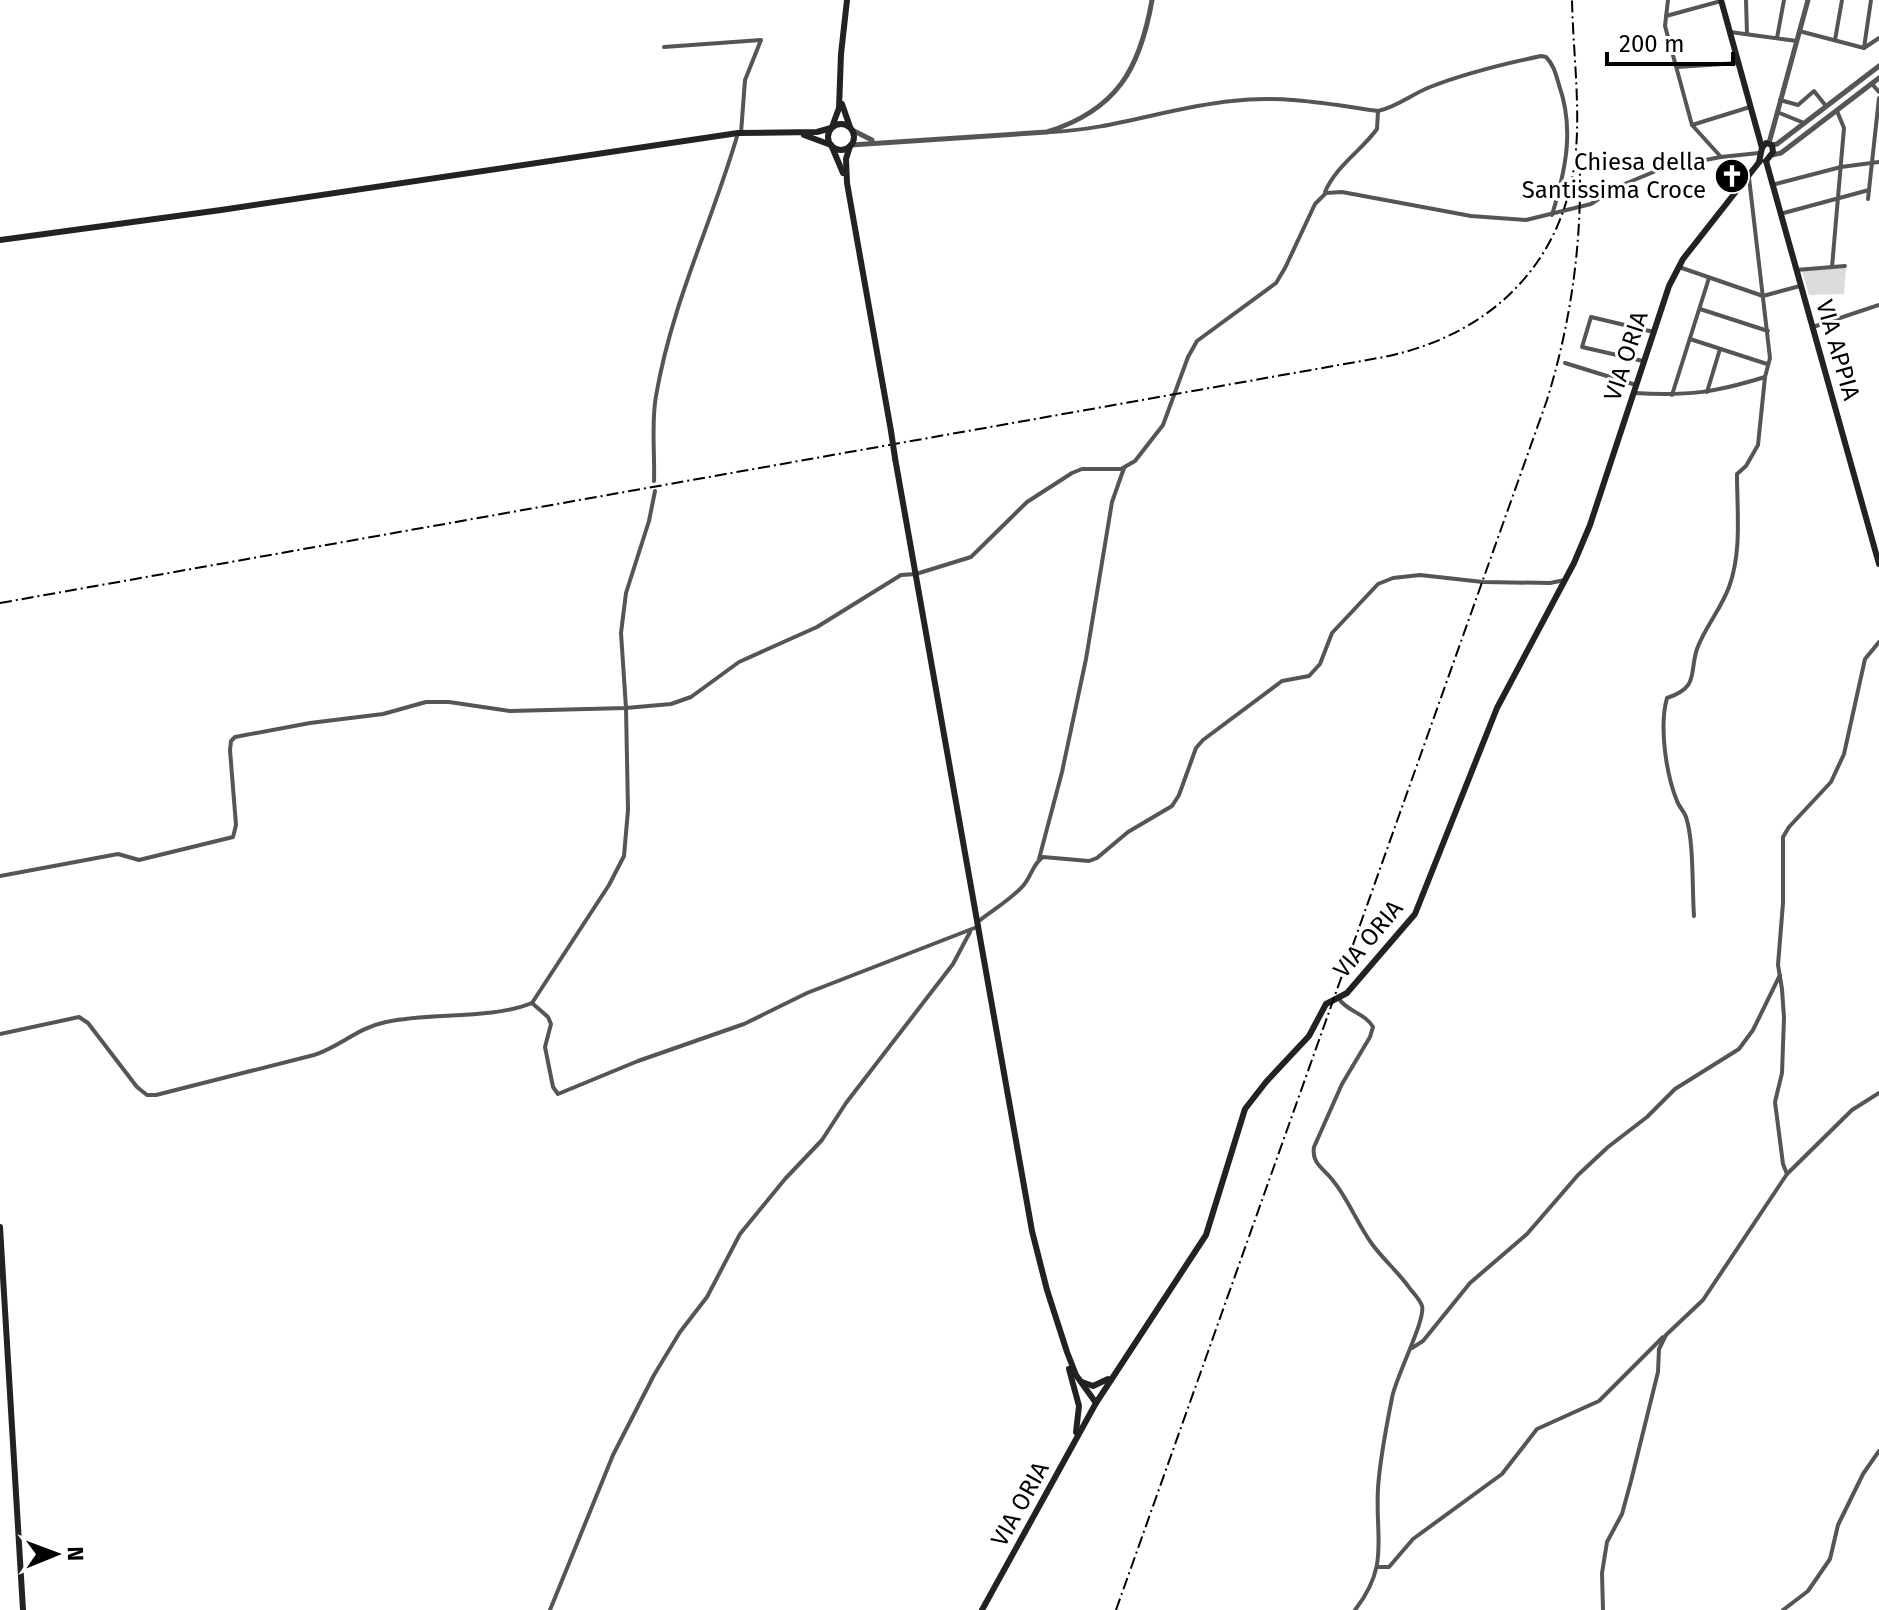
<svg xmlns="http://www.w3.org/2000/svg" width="1879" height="1610" font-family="'Fira Sans',sans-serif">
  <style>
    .green { fill: #dcdcdc }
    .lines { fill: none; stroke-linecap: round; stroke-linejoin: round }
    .minor { stroke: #555; stroke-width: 4 }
    .tertiary { stroke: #555; stroke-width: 5 }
    .secondary { stroke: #222; stroke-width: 6 }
    .rail { stroke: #000; stroke-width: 2; stroke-dasharray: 12 4 2 4; stroke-linecap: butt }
    .secondary-bridge { stroke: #222; stroke-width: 6 }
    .labels { text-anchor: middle; stroke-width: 6; stroke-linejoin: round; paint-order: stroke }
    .poi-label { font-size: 24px; fill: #000; stroke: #fff; text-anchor: end }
    .street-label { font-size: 24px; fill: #000; stroke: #fff }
  </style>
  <rect width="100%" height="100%" fill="#fff"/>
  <polygon class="green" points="1846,268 1844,294 1809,295 1802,271"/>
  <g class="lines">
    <g class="minor">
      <polyline points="1668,0 1665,26 1692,125 1721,157"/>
      <polyline points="1746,0 1747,34"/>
      <polyline points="1666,16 1721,1"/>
      <polyline points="1799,31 1864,48 1879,38"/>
      <polyline points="1730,32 1797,41"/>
      <polyline points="1777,38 1784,0"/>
      <polyline points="1835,40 1842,0"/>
      <polyline points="664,47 761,40 745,80 741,133"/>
      <polyline points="1864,48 1871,0"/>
      <polyline points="1677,67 1738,63"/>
      <polyline points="1872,84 1879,92"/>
      <polyline points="1780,100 1798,105 1814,91 1826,106"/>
      <polyline points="1777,112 1804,123"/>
      <polyline points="1692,125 1750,107"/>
      <path d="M1050,132C1112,130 1170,107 1232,101C1282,95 1329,104 1378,111C1397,107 1412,94 1430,87C1466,73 1503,64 1541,56L1546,57C1554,65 1556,75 1559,85C1575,130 1565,172 1552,215"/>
      <polyline points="1772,185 1841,167 1879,162"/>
      <path d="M1325,192C1336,166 1361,151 1377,129L1378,111"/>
      <polyline points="1868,199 1879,98"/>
      <polyline points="1780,214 1869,190"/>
      <polyline points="1679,267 1763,296 1800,286"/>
      <polyline points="1832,267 1844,128 1837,111"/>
      <polyline points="1796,270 1845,266"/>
      <polyline points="1700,309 1768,331"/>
      <polyline points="1813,327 1879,305"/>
      <polyline points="1690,339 1767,364"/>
      <polyline points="1643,361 1582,347 1591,317 1654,332"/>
      <polyline points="1565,363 1636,385"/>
      <polyline points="1707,392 1720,349"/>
      <path d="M1634,393C1688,396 1713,393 1765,377"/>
      <polyline points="1672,395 1709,278"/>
      <path d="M654,481C655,454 651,423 656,396C672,302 712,223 738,133"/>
      <polyline points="1039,859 1062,772 1086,659 1112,502 1124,468"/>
      <polyline points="0,876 118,854 139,860 233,837 236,825 230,750 231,741 235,737 310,723 383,714 426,702 449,702 510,711 626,708 671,704 691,697 739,662 817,627 901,575 916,574 971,557 1027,502 1072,473 1082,469 1121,469 1135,461 1163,425 1188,357 1197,341 1276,283 1285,268 1315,204 1326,193 1342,192 1471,216 1526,220 1591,204 1615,188 1663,168 1721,157 1759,153"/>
      <path d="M1694,916C1692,889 1694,841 1686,817C1684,811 1679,807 1677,801C1666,774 1659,726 1667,698C1700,687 1689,672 1697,649C1705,627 1721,609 1729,587C1742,552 1737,511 1737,474L1746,466L1758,445L1765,377L1770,358L1749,178"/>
      <path d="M979,921C993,910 1008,901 1021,888C1031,879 1032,864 1043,857L1089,861L1097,858L1128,832L1172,806L1179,795L1196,748L1203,740L1282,681L1309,676L1320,664L1332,633L1378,584L1393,578L1420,575L1483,582L1550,583L1565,580"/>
      <path d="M1339,999C1348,1012 1365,1013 1373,1027L1370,1037L1342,1084L1314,1147C1311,1164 1325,1169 1334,1182C1348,1199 1358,1225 1372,1244C1383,1259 1397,1271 1408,1286C1412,1292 1420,1299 1422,1306C1426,1320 1395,1378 1392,1398C1386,1428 1380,1458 1378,1488C1375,1539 1390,1565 1355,1610"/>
      <polyline points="532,1003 548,1017 551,1024 545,1047 553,1087 558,1094 638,1061 744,1024 807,993 977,927"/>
      <path d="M0,1034L79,1017L88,1023L137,1087L147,1095H156L314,1055C340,1047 357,1028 386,1022C431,1012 490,1020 532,1003L609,885L624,856L628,810L626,708L621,633L626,593L649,521L655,491"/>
      <polyline points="1787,1174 1783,1164 1775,1102 1782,1073 1784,1018 1782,989 1778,965 1783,903 1783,837 1789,827 1831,782 1844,754 1865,659 1879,642"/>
      <polyline points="1412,1348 1423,1341 1470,1283 1527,1234 1578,1175 1608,1147 1647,1117 1675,1089 1739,1049 1753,1030 1780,975"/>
      <polyline points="1378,1567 1389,1567 1413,1539 1502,1474 1537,1429 1599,1401 1663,1337"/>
      <polyline points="550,1610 613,1455 654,1375 680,1332 707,1297 740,1234 785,1179 822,1140 846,1103 953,964 970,932"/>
      <polyline points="1603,1610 1602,1573 1607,1542 1622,1514 1631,1481 1658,1372 1659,1349 1666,1335 1703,1300 1787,1174 1852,1110 1879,1093"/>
      <polyline points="1783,1610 1808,1591 1830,1559 1838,1525 1863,1474 1879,1451"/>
    </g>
    <g class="tertiary">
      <polyline points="852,130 872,140"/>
      <polyline points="1769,143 1808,0"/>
      <path d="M851,145L1047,132C1117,110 1140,69 1152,0"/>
      <polyline points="1772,145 1777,144 1879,66"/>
      <polyline points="1772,155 1781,153 1879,78"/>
    </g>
    <g class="secondary">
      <polyline points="1721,0 1762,148 1759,162"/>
      <polyline points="842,104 850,127"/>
      <circle cx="841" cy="137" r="13"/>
      <polyline points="832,127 839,108 841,54 847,0"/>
      <polyline points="804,135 831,145"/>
      <polyline points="850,146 846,159 847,183 891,431"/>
      <polyline points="832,147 843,173"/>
      <polyline points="1762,148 1766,143 1772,145 1773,152 1766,161"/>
      <polyline points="1766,161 1879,564"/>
      <polyline points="0,240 221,210 738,133 817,132 831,128"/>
      <polyline points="895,458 1032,1231 1047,1290 1067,1352 1076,1375 1096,1403"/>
      <polyline points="0,1227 23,1610"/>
      <polyline points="1069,1369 1079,1406 1076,1432"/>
      <polyline points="1082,1382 1093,1386 1108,1379"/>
      <polyline points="982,1610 1096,1403 1206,1235 1245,1109 1266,1082 1309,1036 1326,1004 1347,993 1415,914 1497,708 1574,563 1590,525 1669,286 1683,259 1760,161"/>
    </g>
    <g class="rail">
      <path d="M0,603L1384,357C1487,336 1562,267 1575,160C1581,108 1573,52 1572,0"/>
      <path d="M1116,1610L1547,400C1570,325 1581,251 1580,172"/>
    </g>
    <polyline class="secondary-bridge" points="891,431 895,458"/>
  </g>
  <defs>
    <g id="church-disc" transform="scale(1.8)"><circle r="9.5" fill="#000" stroke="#fff"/><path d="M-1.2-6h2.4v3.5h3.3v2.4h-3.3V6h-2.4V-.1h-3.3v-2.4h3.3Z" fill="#fff"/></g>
  </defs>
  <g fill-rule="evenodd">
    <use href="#church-disc" x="1732" y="176"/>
  </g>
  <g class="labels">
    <g class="poi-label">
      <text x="1706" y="170">Chiesa della<tspan x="1706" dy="28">Santissima Croce</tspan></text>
    </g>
    <g class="street-label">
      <text transform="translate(1838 350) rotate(74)" y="8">VIA APPIA</text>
      <text transform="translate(1626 356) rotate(-72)" y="8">VIA ORIA</text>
      <text transform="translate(1368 939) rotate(-50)" y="8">VIA ORIA</text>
      <text transform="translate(1020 1504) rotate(-61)" y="8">VIA ORIA</text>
    </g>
  </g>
  <g transform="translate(56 1554) rotate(89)" stroke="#ffffff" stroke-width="6" paint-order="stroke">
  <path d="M0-6L14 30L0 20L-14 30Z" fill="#000000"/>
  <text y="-12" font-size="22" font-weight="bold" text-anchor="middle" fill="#000000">N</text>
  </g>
  <path d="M1607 52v12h126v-12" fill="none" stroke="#000000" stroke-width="4"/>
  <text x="1619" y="52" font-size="24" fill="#000000" stroke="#ffffff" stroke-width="6" paint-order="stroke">200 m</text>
</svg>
